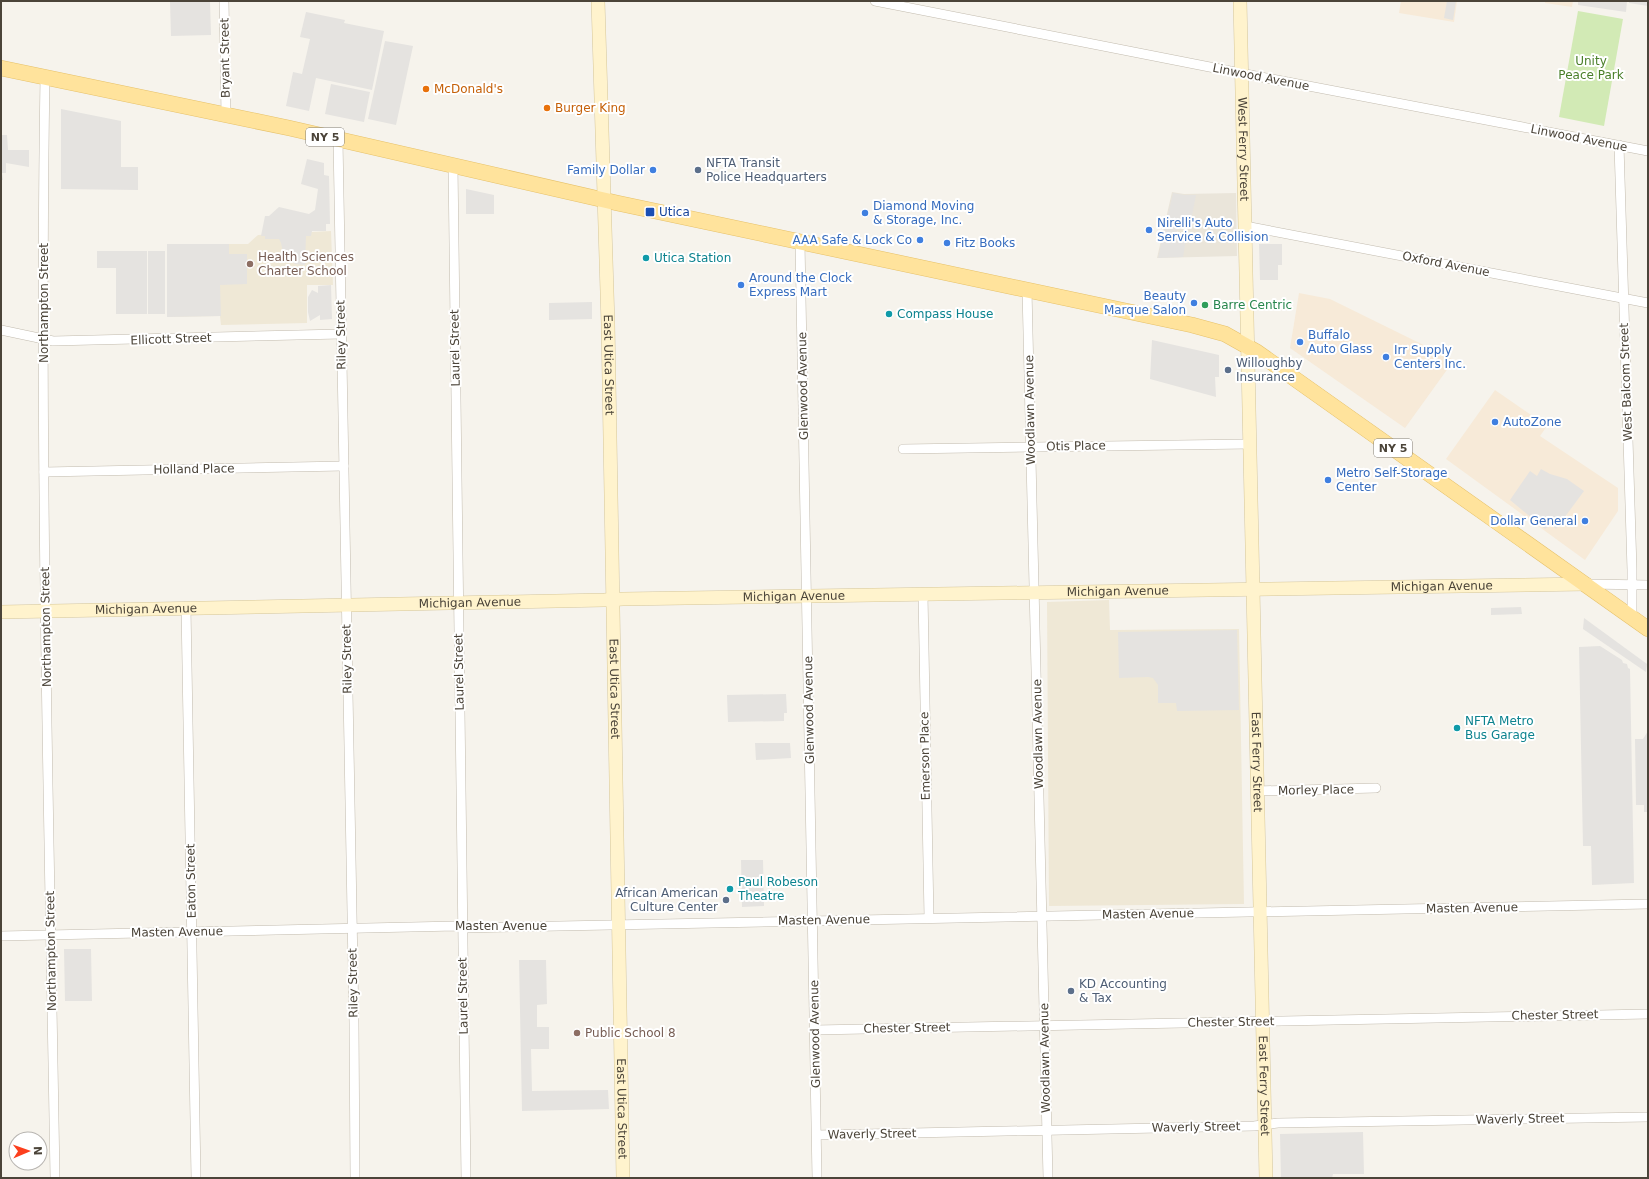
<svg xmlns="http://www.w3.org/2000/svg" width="1649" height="1179" font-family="'DejaVu Sans',sans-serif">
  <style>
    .residential { fill: #eae5da }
    .commercial { fill: #f7ead8 }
    .education { fill: #efe8d6 }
    .green { fill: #d2eab5 }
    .parking { fill: #e5e3e0 }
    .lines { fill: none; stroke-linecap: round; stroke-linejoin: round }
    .street-casing { stroke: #c2bbae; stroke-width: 10 }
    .secondary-casing { stroke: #d6c79b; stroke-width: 14 }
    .primary-casing { stroke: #e6c16a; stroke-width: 16 }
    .street { stroke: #fff; stroke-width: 9 }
    .secondary { stroke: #fff3cd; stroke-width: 13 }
    .primary { stroke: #ffe39c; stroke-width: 15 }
    .food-dot { fill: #e8710a; stroke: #fff; stroke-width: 1.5 }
    .shop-dot { fill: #3f7fe0; stroke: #fff; stroke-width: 1.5 }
    .service-dot { fill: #5c6f8a; stroke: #fff; stroke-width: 1.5 }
    .transit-dot { fill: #1a4fb4; stroke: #fff; stroke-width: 1.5 }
    .culture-dot { fill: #0f9aa8; stroke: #fff; stroke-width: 1.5 }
    .education-dot { fill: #8d6e63; stroke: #fff; stroke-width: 1.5 }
    .leisure-dot { fill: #2e9e5b; stroke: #fff; stroke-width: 1.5 }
    .labels { text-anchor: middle; stroke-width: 4; stroke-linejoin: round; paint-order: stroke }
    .shield { fill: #fff; stroke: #817c74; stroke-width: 1 }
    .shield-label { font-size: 11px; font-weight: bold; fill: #4b4439 }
    .street-label { font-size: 12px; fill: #4b4439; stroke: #fff }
    .park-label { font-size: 12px; fill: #4a7f2a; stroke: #fff }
    .food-label { font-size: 12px; fill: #c56008; stroke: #fff; text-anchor: start }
    .service-label { font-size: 12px; fill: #4e5e75; stroke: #fff; text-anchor: start }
    .shop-label { font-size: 12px; fill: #366cbe; stroke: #fff; text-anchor: start }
    .transit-label { font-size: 12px; fill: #164399; stroke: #fff; text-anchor: start }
    .education-label { font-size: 12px; fill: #785e54; stroke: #fff; text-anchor: start }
    .culture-label { font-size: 12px; fill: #0d838f; stroke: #fff; text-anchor: start }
    .leisure-label { font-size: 12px; fill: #27864d; stroke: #fff; text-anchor: start }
  </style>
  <rect width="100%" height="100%" fill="#f6f3ec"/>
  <polygon class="residential" points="1172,192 1184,194 1236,193 1237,256 1157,258"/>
  <g class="commercial">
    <polygon points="1401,1 1457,1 1454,22 1399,13"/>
    <polygon points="1545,1 1573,1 1572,7 1545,3"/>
    <polygon points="1299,293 1330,299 1454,360 1405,428 1290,348"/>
    <polygon points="1495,390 1547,426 1540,436 1618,488 1618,511 1585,560 1446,459"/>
  </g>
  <g class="education">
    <polygon points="331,231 333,285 307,285 307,323 221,325 220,316 167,317 167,244 248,244 258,235"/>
    <polygon points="1109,600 1110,630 1239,629 1244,904 1049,906 1047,602"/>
  </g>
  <polygon class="green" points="1578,11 1623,19 1604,126 1559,117"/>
  <g class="parking">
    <polygon points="170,1 210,1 211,35 171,36"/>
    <polygon points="1447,1 1456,1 1453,20 1444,18"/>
    <polygon points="1578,1 1627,1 1626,12 1578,5"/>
    <polygon points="1629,1 1648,1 1648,6 1629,3"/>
    <polygon points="306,12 345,20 344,23 384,31 372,90 316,78 309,111 286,106 293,72 302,74 310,39 300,37"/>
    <polygon points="385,41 413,46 396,125 368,119"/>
    <polygon points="331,84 370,92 364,122 325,114"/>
    <polygon points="61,109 121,121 121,167 138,167 138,190 61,189"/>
    <polygon points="1,135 7,135 8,150 29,150 29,167 6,163 6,173 2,173 3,180 1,180"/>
    <polygon points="307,159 324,163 324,175 329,176 330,224 326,224 326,231 312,231 311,236 306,236 305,265 295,264 284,257 281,243 279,239 265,239 265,236 261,236 265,216 269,216 279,207 309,214 315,210 318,189 301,184"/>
    <polygon points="466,189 494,195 494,214 466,214"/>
    <polygon points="1173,193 1184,195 1196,195 1190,226 1178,224 1176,237 1186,239 1183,257 1158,258"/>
    <polygon points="167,244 229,244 229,254 247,254 247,284 220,285 221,316 167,317"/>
    <polygon points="1259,244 1282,244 1282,265 1278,265 1278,280 1260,280"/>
    <polygon points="97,251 147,251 147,314 116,314 116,268 97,268"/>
    <rect x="148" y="251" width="17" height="63"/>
    <polygon points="331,285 332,319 320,320 320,315 310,321 308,312 308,297 312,290 318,293 318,286"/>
    <polygon points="592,302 592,319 549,320 549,303"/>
    <polygon points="1152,340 1219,355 1219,377 1215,377 1216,397 1150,379"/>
    <polygon points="1541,469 1550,474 1567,479 1584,491 1556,529 1551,525 1545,529 1510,500 1530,471 1537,476"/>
    <polygon points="1521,607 1522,614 1491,615 1491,608"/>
    <polygon points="1584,618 1647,664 1646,672 1583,629"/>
    <polygon points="1237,630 1239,710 1177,711 1176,703 1158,703 1158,685 1153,678 1148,677 1119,678 1118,632"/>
    <polygon points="1600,646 1622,660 1623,663 1627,664 1628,668 1630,669 1634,883 1592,885 1591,846 1583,846 1579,647"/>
    <polygon points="786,694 787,713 784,713 784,721 728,722 727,695"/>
    <polygon points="1648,731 1648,812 1644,812 1644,805 1636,805 1635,739 1643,739"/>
    <polygon points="790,743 791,758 756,760 755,743"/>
    <polygon points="741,860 763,860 764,906 742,907"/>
    <polygon points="64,949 91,949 92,1001 65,1001"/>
    <polygon points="519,960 546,960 547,1004 537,1005 537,1027 549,1027 549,1049 531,1049 532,1091 608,1090 609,1109 522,1111"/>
    <polygon points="1363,1132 1364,1174 1333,1174 1332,1178 1281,1178 1280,1134"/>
  </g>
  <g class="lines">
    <g class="street-casing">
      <g id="street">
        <polyline points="224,1 226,115"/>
        <polyline points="875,1 1230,71 1648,151"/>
        <path d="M45,77C39,444 49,811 55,1178"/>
        <polyline points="338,140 354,1023 355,1178"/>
        <polyline points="1619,145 1632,570 1632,618"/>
        <polyline points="453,165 466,1178"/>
        <polyline points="1245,226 1648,303"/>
        <polyline points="800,242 817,1178"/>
        <polyline points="1027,290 1048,1178"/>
        <polyline points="1,330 53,341 341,334"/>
        <polyline points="903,449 1249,444"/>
        <polyline points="44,472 344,466"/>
        <polyline points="1587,584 1648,585"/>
        <polyline points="923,594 929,918"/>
        <polyline points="186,608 196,1178"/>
        <polyline points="1257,791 1376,788"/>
        <polyline points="1,936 456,926 462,928 1648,904"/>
        <polyline points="815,1030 1648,1014"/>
        <polyline points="817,1135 1254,1126 1278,1123 1648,1117"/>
      </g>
    </g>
    <g class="secondary-casing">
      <g id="secondary">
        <path id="s1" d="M598,1L608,324L623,1178"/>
        <path id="s2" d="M1240,1L1266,1178"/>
        <path id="s3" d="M1,612L604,600L623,599L1586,584"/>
      </g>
    </g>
    <g class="primary-casing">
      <polyline id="primary" points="1,68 289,128 617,203 1192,325 1225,334 1257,352 1648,629"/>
    </g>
    <use href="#street" class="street"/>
    <use href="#secondary" class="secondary"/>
    <use href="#primary" class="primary"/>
  </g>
  <g class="food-dot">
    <circle cx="426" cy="89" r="4"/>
    <circle cx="547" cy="108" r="4"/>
  </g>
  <g class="shop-dot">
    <circle cx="653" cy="170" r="4"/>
    <circle cx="865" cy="213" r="4"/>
    <circle cx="1149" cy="230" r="4"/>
    <circle cx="920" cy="240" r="4"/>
    <circle cx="947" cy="243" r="4"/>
    <circle cx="741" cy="285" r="4"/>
    <circle cx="1194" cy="303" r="4"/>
    <circle cx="1300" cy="342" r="4"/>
    <circle cx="1386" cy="357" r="4"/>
    <circle cx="1495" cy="422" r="4"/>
    <circle cx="1328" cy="480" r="4"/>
    <circle cx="1585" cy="521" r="4"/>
  </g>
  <g class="service-dot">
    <circle cx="698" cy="170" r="4"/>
    <circle cx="1228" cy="370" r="4"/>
    <circle cx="726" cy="900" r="4"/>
    <circle cx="1071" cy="991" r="4"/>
  </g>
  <rect class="transit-dot" x="645" y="207" width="10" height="10" rx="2"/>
  <g class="culture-dot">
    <circle cx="646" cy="258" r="4"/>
    <circle cx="889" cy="314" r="4"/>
    <circle cx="1457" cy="728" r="4"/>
    <circle cx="730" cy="889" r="4"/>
  </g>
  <g class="education-dot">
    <circle cx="250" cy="264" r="4"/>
    <circle cx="577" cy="1033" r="4"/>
  </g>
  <circle class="leisure-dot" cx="1205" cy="305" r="4"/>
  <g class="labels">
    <g class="shield">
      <rect x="306" y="128" width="38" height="18" rx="3"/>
      <rect x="1374" y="439" width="38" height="18" rx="3"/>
    </g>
    <g class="shield-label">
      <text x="325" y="141">NY 5</text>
      <text x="1393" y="452">NY 5</text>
    </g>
    <g class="street-label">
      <text transform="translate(225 58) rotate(-91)" y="4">Bryant Street</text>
      <text transform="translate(1261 77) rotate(11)" y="4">Linwood Avenue</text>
      <text transform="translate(1579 138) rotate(11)" y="4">Linwood Avenue</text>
      <text dy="4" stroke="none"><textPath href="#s2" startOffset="148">West Ferry Street</textPath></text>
      <text transform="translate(1446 264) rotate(11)" y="4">Oxford Avenue</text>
      <text transform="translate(44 303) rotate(-90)" y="4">Northampton Street</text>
      <text transform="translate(341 335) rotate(-91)" y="4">Riley Street</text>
      <text transform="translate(171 339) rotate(-2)" y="4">Ellicott Street</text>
      <text transform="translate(455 348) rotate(-91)" y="4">Laurel Street</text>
      <text dy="4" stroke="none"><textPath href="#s1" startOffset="364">East Utica Street</textPath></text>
      <text transform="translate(1626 382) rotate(-92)" y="4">West Balcom Street</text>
      <text transform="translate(803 386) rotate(-91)" y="4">Glenwood Avenue</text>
      <text transform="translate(1030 410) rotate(-91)" y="4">Woodlawn Avenue</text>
      <text transform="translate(1076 446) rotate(-1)" y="4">Otis Place</text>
      <text transform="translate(194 469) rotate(-1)" y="4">Holland Place</text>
      <text dy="4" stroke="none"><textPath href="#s3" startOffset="1441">Michigan Avenue</textPath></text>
      <text dy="4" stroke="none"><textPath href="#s3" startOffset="1117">Michigan Avenue</textPath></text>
      <text dy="4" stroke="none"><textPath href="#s3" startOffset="793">Michigan Avenue</textPath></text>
      <text dy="4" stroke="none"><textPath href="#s3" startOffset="469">Michigan Avenue</textPath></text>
      <text dy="4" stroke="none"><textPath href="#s3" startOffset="145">Michigan Avenue</textPath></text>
      <text transform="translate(46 627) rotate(-91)" y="4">Northampton Street</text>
      <text transform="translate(347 659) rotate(-91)" y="4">Riley Street</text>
      <text transform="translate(459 672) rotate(-91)" y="4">Laurel Street</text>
      <text dy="4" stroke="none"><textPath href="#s1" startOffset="688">East Utica Street</textPath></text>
      <text transform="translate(809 710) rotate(-91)" y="4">Glenwood Avenue</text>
      <text transform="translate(1038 734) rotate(-91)" y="4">Woodlawn Avenue</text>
      <text transform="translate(925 756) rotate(-91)" y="4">Emerson Place</text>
      <text dy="4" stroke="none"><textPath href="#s2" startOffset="761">East Ferry Street</textPath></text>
      <text transform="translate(1316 790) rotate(-1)" y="4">Morley Place</text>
      <text transform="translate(191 881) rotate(-91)" y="4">Eaton Street</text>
      <text transform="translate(1472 908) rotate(-1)" y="4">Masten Avenue</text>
      <text transform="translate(1148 914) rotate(-1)" y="4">Masten Avenue</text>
      <text transform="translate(824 920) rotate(-1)" y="4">Masten Avenue</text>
      <text x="501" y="930">Masten Avenue</text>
      <text transform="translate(177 932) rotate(-1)" y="4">Masten Avenue</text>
      <text transform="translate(51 951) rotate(-91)" y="4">Northampton Street</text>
      <text transform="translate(353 983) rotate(-91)" y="4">Riley Street</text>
      <text transform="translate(463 996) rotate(-91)" y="4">Laurel Street</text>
      <text transform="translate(1555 1015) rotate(-1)" y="4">Chester Street</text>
      <text transform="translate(1231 1022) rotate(-1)" y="4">Chester Street</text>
      <text transform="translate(907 1028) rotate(-1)" y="4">Chester Street</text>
      <text transform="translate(815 1034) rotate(-91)" y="4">Glenwood Avenue</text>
      <text transform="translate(1045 1058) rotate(-91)" y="4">Woodlawn Avenue</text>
      <text dy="4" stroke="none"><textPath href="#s2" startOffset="1085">East Ferry Street</textPath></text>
      <text dy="4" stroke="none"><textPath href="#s1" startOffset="1108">East Utica Street</textPath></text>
      <text transform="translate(1520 1119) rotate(-1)" y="4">Waverly Street</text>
      <text transform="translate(1196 1127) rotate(-1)" y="4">Waverly Street</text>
      <text transform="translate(872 1134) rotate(-1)" y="4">Waverly Street</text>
    </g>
    <g class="park-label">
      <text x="1591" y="65">Unity<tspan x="1591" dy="14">Peace Park</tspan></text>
    </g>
    <g class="food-label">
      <text x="434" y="93">McDonald's</text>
      <text x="555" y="112">Burger King</text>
    </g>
    <g class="service-label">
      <text x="706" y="167">NFTA Transit<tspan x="706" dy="14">Police Headquarters</tspan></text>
      <text x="1236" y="367">Willoughby<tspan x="1236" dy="14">Insurance</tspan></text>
      <text x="718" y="897" text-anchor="end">African American<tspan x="718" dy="14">Culture Center</tspan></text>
      <text x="1079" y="988">KD Accounting<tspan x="1079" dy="14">&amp; Tax</tspan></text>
    </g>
    <g class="shop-label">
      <text x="645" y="174" text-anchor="end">Family Dollar</text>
      <text x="873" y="210">Diamond Moving<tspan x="873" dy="14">&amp; Storage, Inc.</tspan></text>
      <text x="1157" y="227">Nirelli's Auto<tspan x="1157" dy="14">Service &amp; Collision</tspan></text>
      <text x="912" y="244" text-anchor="end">AAA Safe &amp; Lock Co</text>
      <text x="955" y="247">Fitz Books</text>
      <text x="749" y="282">Around the Clock<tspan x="749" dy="14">Express Mart</tspan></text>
      <text x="1186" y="300" text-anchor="end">Beauty<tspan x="1186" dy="14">Marque Salon</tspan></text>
      <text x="1308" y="339">Buffalo<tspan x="1308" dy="14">Auto Glass</tspan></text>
      <text x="1394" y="354">Irr Supply<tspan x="1394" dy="14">Centers Inc.</tspan></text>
      <text x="1503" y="426">AutoZone</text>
      <text x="1336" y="477">Metro Self-Storage<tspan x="1336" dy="14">Center</tspan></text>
      <text x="1577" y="525" text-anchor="end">Dollar General</text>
    </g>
    <g class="transit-label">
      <text x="659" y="216">Utica</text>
    </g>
    <g class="education-label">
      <text x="258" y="261">Health Sciences<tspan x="258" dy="14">Charter School</tspan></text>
      <text x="585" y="1037">Public School 8</text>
    </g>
    <g class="culture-label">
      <text x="654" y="262">Utica Station</text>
      <text x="897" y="318">Compass House</text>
      <text x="1465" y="725">NFTA Metro<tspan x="1465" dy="14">Bus Garage</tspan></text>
      <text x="738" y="886">Paul Robeson<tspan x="738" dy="14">Theatre</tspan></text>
    </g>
    <g class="leisure-label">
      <text x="1213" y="309">Barre Centric</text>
    </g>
  </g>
  <rect width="1649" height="1179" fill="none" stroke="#4b4439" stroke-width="4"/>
  <g transform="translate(28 1151) rotate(88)"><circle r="19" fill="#ffffff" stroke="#b7b4b0"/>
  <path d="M0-3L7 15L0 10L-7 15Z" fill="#fc3f1d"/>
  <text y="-6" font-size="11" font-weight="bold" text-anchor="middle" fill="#4b4439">N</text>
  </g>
</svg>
